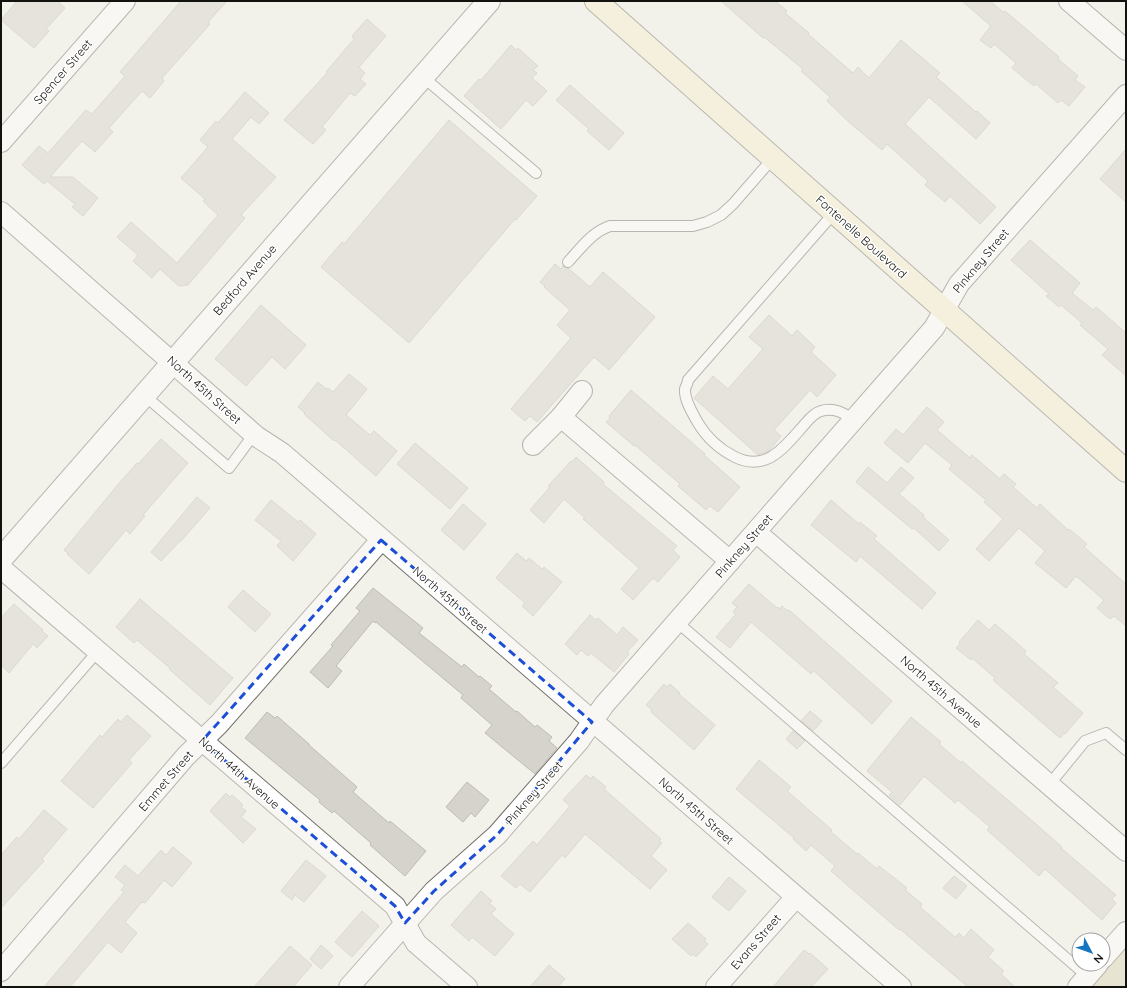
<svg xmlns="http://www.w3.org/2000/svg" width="1127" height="988" font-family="Quicksand,sans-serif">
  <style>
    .green { fill: #dbd6b5 }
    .building { fill: #d5d3cc; stroke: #bdbcb5 }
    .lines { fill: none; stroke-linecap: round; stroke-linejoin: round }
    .service-casing { stroke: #717069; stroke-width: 12 }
    .minor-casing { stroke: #717069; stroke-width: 22 }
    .tertiary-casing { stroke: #717069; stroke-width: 24 }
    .secondary-casing { stroke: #717069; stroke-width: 24 }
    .service { stroke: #fff; stroke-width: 10 }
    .minor { stroke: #fff; stroke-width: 20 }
    .tertiary { stroke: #fff; stroke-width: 22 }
    .secondary { stroke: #f7f0ce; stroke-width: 22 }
    .marked { fill: none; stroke: #1d4ed8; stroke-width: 3; stroke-dasharray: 8 5; stroke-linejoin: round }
    .labels { text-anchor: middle; stroke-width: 3; stroke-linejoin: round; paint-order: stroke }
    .street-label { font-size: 12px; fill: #12120f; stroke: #fff }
  </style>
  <rect width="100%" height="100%" fill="#f2f1ea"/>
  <polygon class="green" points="1126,946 1126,987 1090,987"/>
  <g class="building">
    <polygon points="17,1 57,1 65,8 46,29 49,31 34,48 1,20"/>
    <polygon points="181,1 227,1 208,22 210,24 162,78 164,81 150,98 142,91 109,128 113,132 95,152 82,141 50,177 73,177 98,198 83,216 72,207 75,204 47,181 44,184 22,165 39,146 48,153 86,110 92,114 125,76 120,72"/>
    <polygon points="721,1 775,1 787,11 785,13 809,33 808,34 853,73 858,67 869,78 901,40 940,73 936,77 976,112 977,111 990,123 976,139 929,97 905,124 996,207 980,224 950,196 945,202 925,185 928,181 887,144 882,150 850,123 827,101 830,97 801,71 803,69 764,37 763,38"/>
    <polygon points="962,1 990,1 1003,12 1005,11 1059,57 1058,59 1078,76 1075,80 1085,87 1069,106 1061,100 1058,103 1036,84 1034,86 1012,68 1016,63 994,44 991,48 980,40 991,26"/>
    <polygon points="367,19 386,36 359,67 365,73 360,79 366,84 355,96 350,93 322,127 326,130 313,144 284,120 327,73 326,72 354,39 352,36"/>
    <polygon points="511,45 516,50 518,48 538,66 533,70 537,73 532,78 547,91 533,106 526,100 501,129 464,96 479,79 481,80"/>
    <polygon points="570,85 624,133 609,150 587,131 589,129 556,100"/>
    <polygon points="245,92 269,113 259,124 251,117 232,139 276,177 241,215 245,218 188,285 179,286 160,269 152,278 133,261 138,255 117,237 131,222 177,263 218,215 203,201 205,199 181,178 208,147 200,140 216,121 218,123"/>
    <polygon points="449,120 537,196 516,220 515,219 409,343 321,267 342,242 344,244"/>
    <polygon points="1126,149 1126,202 1100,179"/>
    <polygon points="1030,240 1080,283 1072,293 1093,310 1096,307 1126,333 1126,376 1102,355 1108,349 1080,325 1082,323 1061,305 1059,307 1046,296 1049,294 1011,260"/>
    <polygon points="555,264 561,269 563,266 568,268 590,287 603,272 655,317 609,370 594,357 537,422 530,416 525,421 511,409 571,338 557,325 570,310 544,287 545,286 540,282"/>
    <polygon points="261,305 306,345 285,369 272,357 246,386 215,359"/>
    <polygon points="769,315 792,336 797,330 815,347 811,352 836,375 817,397 810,390 774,430 781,436 769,451 758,455 694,398 713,376 728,389 763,349 749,337"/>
    <polygon points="349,374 367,389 346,415 370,435 374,431 397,451 376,476 335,440 334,441 304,414 305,413 298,407 318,382 326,389 328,388 333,392"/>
    <polygon points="631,390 705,454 704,455 740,487 718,512 710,506 706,510 678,486 680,484 635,445 634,446 606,422 610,418 609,416"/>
    <polygon points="927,407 944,422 937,430 970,458 972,455 1000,479 1004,474 1016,484 1013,487 1037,508 1040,504 1068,530 1069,529 1087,544 1084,547 1126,584 1126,626 1114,616 1110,619 1097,608 1104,600 1076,576 1066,588 1035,563 1045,551 1019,528 989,561 976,549 1003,519 984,502 986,500 949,469 952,465 925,443 908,463 884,443 896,429 903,435"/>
    <polygon points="161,439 188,463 143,515 145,516 130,534 126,530 89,574 67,554 68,553 64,550 121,481 137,463 138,464"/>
    <polygon points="415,443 468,488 450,509 397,464"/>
    <polygon points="576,457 604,482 603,484 677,546 673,550 680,557 658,582 653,578 633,600 621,589 639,568 583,519 585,518 564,499 544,523 530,510 550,487 548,486 571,461 572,462"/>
    <polygon points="868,467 887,483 901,467 914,478 899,494 924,515 923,517 949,540 939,551 914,528 912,529 856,482"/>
    <polygon points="197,497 210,508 181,541 180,541 161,561 151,552"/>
    <polygon points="271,500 298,522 300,520 316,534 293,561 277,546 281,541 255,520"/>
    <polygon points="831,500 859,524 860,522 877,536 874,539 936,593 922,609 860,556 856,562 811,525"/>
    <polygon points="463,504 486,524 464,550 441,530"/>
    <polygon points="517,553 526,561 529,558 542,569 544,567 562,582 533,616 522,606 525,603 496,578"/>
    <polygon points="749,584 777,608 778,607 780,609 782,606 788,611 789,610 892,701 872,724 814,671 811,674 751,622 730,648 716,637 736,614 733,612 737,607 732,603"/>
    <polygon points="373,588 423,628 419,633 462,667 464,664 479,677 480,676 492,686 489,689 516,712 517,711 535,727 537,725 552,737 549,741 557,748 535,774 485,733 492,725 461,698 463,695 376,622 375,623 373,621 336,666 342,671 328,688 310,672 333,646 331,645 360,611 356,608"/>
    <polygon points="243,590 271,614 255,632 228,607"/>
    <polygon points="140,599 233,678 210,705 169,669 170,668 137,640 134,643 116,627"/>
    <polygon points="14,604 43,630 42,631 48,636 37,648 33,644 9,673 1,665 1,618"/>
    <polygon points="590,615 596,620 598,618 617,635 623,627 638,640 627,652 629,654 614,672 591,653 588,656 581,650 577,655 565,644"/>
    <polygon points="978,620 989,630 995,624 1026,651 1024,654 1058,683 1053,687 1083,713 1065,734 1064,733 1060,738 993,680 995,678 972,658 971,660 956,648 960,644 959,642"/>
    <polygon points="664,684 667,687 670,684 680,693 679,694 715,725 694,750 651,712 652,710 646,705"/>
    <polygon points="810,711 822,721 813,731 801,721"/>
    <polygon points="267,712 275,718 277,716 309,744 309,745 357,787 353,792 389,823 390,821 426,851 405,876 370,845 371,843 334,811 332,813 319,802 320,800 245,738"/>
    <polygon points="127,715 151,736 129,760 132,763 93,808 61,781 100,735 102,737 118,719 121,722"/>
    <polygon points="911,717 941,742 939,744 961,763 962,761 1036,824 1062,847 1061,848 1116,895 1112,899 1116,903 1102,920 1045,869 1039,876 987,830 990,827 958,800 955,803 924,776 900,805 889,795 892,792 867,771"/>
    <polygon points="793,731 805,741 797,749 786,739"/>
    <polygon points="759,760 791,787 787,791 832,830 831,832 857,854 858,853 877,869 879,866 907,888 905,890 922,904 920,907 955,937 959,933 964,938 971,929 994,950 988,957 1004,971 1001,974 1015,987 968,987 900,929 899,930 831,871 835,866 811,845 806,851 793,839 794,838 736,789"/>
    <polygon points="586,775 591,779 593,776 606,787 604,789 661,839 659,841 662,843 651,856 667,870 650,889 585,834 565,858 562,855 530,892 520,884 516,888 501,876 533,841 537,845 570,806 563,800"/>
    <polygon points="467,782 489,800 475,817 471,813 463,822 446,807"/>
    <polygon points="226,793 230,797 232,795 243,805 241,807 246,811 241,817 256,829 243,843 210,811"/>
    <polygon points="44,810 67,829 42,859 44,861 1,908 1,855 17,837 19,839"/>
    <polygon points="173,847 192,863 172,887 164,880 145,903 142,902 125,922 137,933 121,953 108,942 70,987 44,987 124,892 121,890 125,885 115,877 125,865 138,876 161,850 166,855"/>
    <polygon points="306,860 326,876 304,902 295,895 292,900 281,891"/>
    <polygon points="954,876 967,886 956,899 943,888"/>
    <polygon points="729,877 746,891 729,911 712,897"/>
    <polygon points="481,891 492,901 489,903 496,909 491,914 514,934 495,956 472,937 469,941 451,925"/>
    <polygon points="362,911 379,926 352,957 335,942"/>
    <polygon points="688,923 706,939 704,941 708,944 696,957 693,954 691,956 672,939"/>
    <polygon points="321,945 333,956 321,969 310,959"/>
    <polygon points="290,946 312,965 293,987 254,987"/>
    <polygon points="804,950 809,954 810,953 828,969 811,987 773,987"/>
    <polygon points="549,965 565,979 558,987 530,987"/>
  </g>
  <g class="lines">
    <g class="service-casing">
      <g id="service">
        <polyline points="423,77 536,173"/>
        <path d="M834,213L688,380C688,383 686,386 685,389C684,400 693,414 698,423C707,438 719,449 735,457C767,473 785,446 805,424C809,419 814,413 821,411C834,407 844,413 854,420"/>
        <path d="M568,262C581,248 592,232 610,226H693L707,222L721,215L733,204L773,158"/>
        <polyline points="144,395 229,468 254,434"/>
        <polyline points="677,622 1087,976"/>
        <polyline points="1,763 98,651"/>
        <polyline points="1049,785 1085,741 1106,733 1126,750"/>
      </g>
    </g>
    <g class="minor-casing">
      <g id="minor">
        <polyline points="1069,1 1126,50"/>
        <polyline points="1,142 125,1"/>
        <polyline points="1,212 256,436 282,453 901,987"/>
        <polyline points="561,417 730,561"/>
        <polyline points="533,445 561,417 582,391"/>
        <polyline points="756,532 1126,851"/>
        <polyline points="1,568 395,906 416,943 467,987"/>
        <polyline points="1103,958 1126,932"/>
        <polyline points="1,971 186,756 219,724 381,540"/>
        <polyline points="349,987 434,891 497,835 579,741 604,705 934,328 959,284 1126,95"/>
        <polyline points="716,987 796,897"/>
        <polyline points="1078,987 1098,964"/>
      </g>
    </g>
    <g class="tertiary-casing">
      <polyline id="tertiary" points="1,559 489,1"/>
    </g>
    <g class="secondary-casing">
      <polyline id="secondary" points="596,1 1126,471"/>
    </g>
    <use href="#service" class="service"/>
    <use href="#minor" class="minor"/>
    <use href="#tertiary" class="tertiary"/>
    <use href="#secondary" class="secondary"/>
  </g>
  <path d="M0 0H1127V988H0ZM381,540L592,722L497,835L434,891L405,923L395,906L202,741Z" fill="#f2f1ea" fill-opacity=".55" fill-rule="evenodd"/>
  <path class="marked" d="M381,540L592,722L497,835L434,891L405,923L395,906L202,741Z"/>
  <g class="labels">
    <g class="street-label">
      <text transform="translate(63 72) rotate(-49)" y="4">Spencer Street</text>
      <text transform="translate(861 237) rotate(42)" y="4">Fontenelle Boulevard</text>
      <text transform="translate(981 261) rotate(-50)" y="4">Pinkney Street</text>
      <text transform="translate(245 280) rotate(-49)" y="4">Bedford Avenue</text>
      <text transform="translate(204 390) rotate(42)" y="4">North 45th Street</text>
      <text transform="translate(744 546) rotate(-49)" y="4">Pinkney Street</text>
      <text transform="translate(450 600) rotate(41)" y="4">North 45th Street</text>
      <text transform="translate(941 692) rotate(41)" y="4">North 45th Avenue</text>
      <text transform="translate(239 773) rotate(41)" y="4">North 44th Avenue</text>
      <text transform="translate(166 781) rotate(-49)" y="4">Emmet Street</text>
      <text transform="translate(534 793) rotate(-49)" y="4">Pinkney Street</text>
      <text transform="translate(696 811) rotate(41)" y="4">North 45th Street</text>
      <text transform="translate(756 942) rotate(-49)" y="4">Evans Street</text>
    </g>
  </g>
  <rect width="1127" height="988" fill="none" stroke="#12120f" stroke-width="4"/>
  <g transform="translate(1091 952) rotate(131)"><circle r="19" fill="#ffffff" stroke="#a0a09f"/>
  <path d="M0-3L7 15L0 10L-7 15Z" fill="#1475c1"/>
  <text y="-6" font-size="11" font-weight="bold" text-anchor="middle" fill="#12120f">N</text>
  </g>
</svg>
